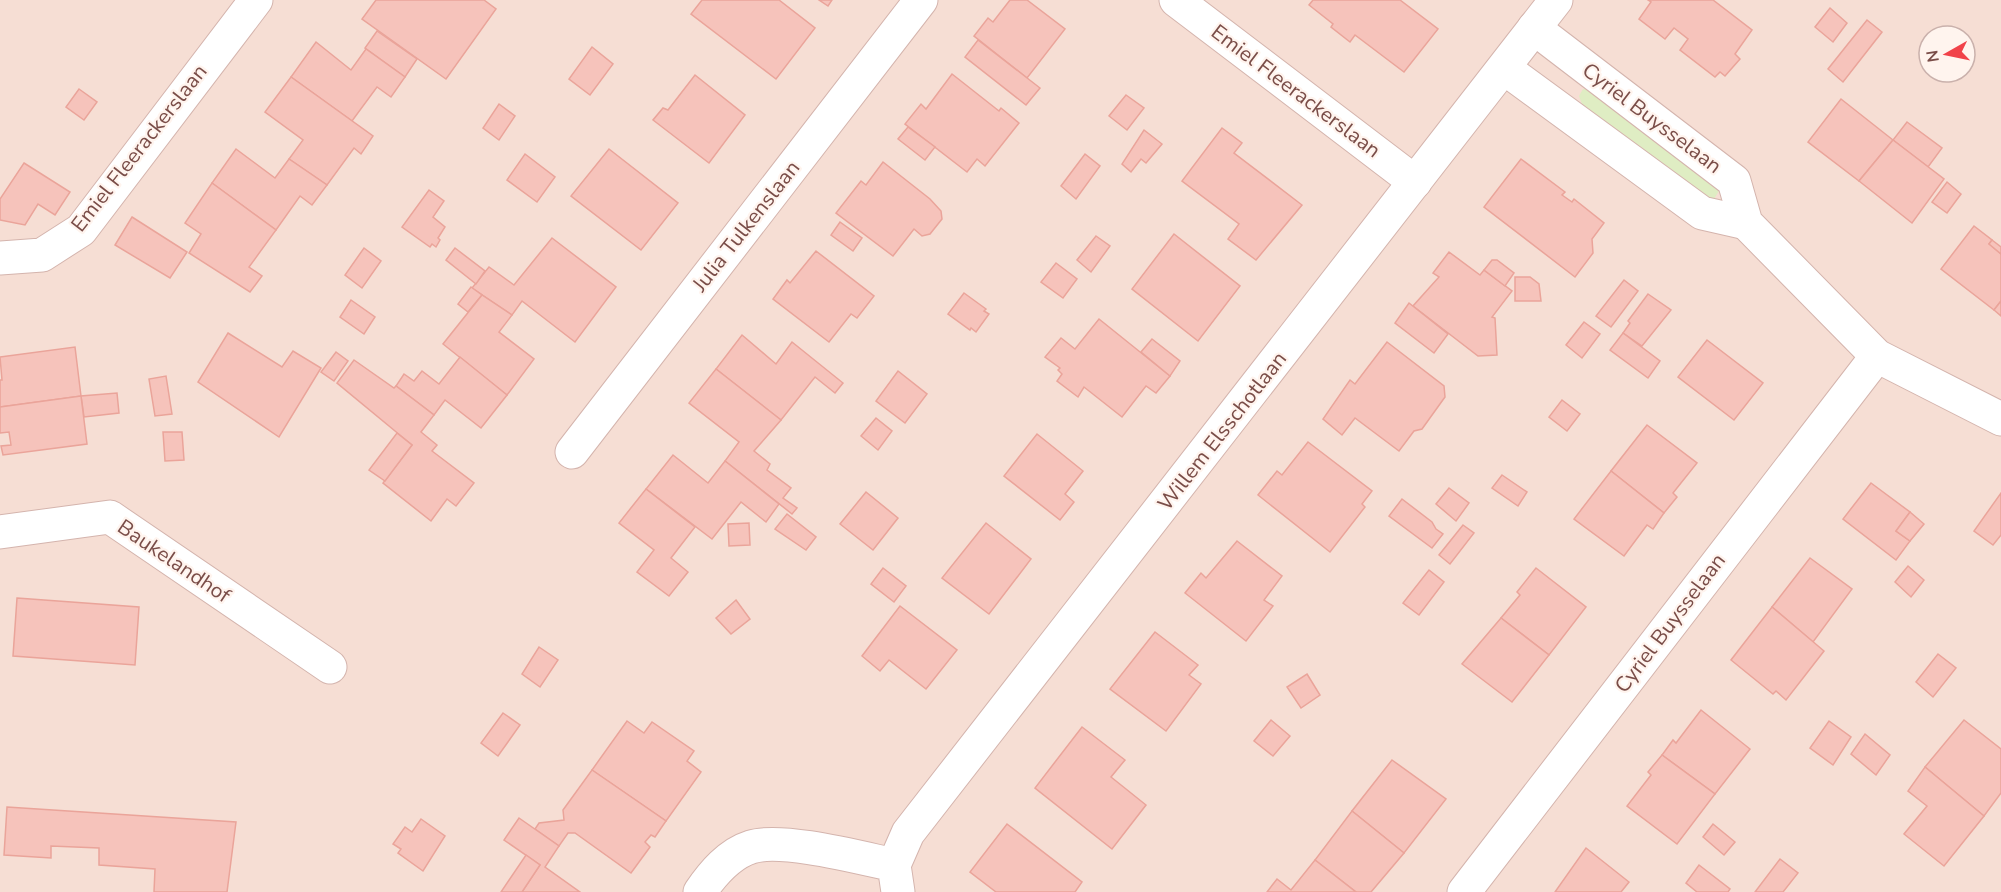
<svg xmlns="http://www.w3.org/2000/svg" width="2001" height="892" font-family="'Nunito Sans',sans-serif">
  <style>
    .residential { fill: #f6ded4; fill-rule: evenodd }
    .green { fill: #dfedc3 }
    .building { fill: #f6c3bb; stroke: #eaa49a; stroke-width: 1.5 }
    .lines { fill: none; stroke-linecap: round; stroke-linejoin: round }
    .minor-casing { stroke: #d4b4ad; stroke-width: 35 }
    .minor { stroke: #fff; stroke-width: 33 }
    .labels { text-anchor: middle; stroke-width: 4.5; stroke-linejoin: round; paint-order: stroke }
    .street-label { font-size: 21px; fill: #7a4d48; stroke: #fff4ee }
  </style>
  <rect width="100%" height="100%" fill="#feeee6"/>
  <path class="residential" d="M0,0H2001V892H0ZM1929,36H1965V72H1929Z"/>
  <polygon class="green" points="1583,89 1594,91 1715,181 1719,191 1714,199 1707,201 1583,107 1579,96"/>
  <g class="building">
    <polygon points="376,0 484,0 496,9 446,79 362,19"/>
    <polygon points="702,0 779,0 815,28 776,79 691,14"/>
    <polygon points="819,0 832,0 828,6"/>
    <polygon points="1010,0 1027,0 1065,29 1027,78 974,36 988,18 993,22"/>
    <polygon points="1313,0 1400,0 1438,29 1404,72 1355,35 1350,42 1331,27 1333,24 1309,5"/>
    <polygon points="1648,0 1713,0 1752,30 1735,54 1740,59 1725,76 1720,72 1715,77 1680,50 1688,39 1674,28 1665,39 1639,19 1651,2"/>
    <polygon points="1830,8 1847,23 1833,42 1815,27"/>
    <polygon points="1867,20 1882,32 1843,82 1828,69"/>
    <polygon points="377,31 417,59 405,77 365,48"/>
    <polygon points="978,40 1040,88 1026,105 965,57"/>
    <polygon points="316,42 351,70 366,49 405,77 391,97 377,87 352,121 291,77"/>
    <polygon points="592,47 613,64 590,95 569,79"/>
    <polygon points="952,74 999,111 1001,108 1019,123 985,166 977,159 967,172 905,124 921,104 926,109"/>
    <polygon points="695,75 745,115 709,163 653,120 663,108 668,110"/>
    <polygon points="291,77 373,136 361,154 354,148 327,185 289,159 303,140 265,112"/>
    <polygon points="79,89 97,102 84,120 66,107"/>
    <polygon points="1126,95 1144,108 1127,130 1109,116"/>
    <polygon points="1841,99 1893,140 1859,181 1808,142"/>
    <polygon points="499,104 515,116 499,140 483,128"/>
    <polygon points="1907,122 1942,148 1928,167 1893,140"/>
    <polygon points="908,127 935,147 925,160 898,139"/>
    <polygon points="1222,128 1242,143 1234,153 1302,205 1256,260 1228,239 1239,224 1182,181"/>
    <polygon points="1144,130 1162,144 1146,163 1141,159 1131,172 1122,164"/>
    <polygon points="1893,140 1944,179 1912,223 1859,181"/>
    <polygon points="236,149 275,178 289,159 327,185 312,205 300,196 276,230 212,183"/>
    <polygon points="609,149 678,203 641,250 571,196"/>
    <polygon points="525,154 555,177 537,202 507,180"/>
    <polygon points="1085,154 1100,166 1076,199 1061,186"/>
    <polygon points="1521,159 1565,192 1562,195 1572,202 1574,199 1604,223 1592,239 1593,253 1575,277 1484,207"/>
    <polygon points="883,162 930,199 941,211 942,219 930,234 922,236 914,229 893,256 836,213 861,181 866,185"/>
    <polygon points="24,163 70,192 55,215 38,204 25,225 0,220 0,199"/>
    <polygon points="1947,182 1961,194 1947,213 1932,202"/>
    <polygon points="212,183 276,230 249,267 262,276 250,292 189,253 201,234 185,223"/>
    <polygon points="429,190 444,201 433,217 445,227 438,238 440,240 436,247 432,244 430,247 402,227"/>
    <polygon points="132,217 187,252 170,278 115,245"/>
    <polygon points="840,222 862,238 853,251 831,235"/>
    <polygon points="1974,226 1992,240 1989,244 2001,254 2001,301 1994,310 1941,269"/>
    <polygon points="1174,234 1240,286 1198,341 1132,289"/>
    <polygon points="1096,236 1110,246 1091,272 1077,260"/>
    <polygon points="552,238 616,287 575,342 522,301 512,315 472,288 489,267 514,285"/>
    <polygon points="1992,240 2001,247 2001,254 1989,244"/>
    <polygon points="364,248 381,261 362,288 345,275"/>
    <polygon points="455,248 485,271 476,284 446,260"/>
    <polygon points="816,251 874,296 857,318 851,314 829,342 773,299 787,280 790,283"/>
    <polygon points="1449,252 1480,275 1484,270 1512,291 1492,317 1495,318 1497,355 1478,356 1413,306 1439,277 1433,273"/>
    <polygon points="1492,260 1497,260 1514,273 1505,286 1484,270"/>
    <polygon points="1056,263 1077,279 1063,298 1041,282"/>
    <polygon points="1515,277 1530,277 1539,284 1541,301 1515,301"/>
    <polygon points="1624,280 1638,291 1611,327 1596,316"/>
    <polygon points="471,287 482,295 468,312 458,304"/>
    <polygon points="964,293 986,309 984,311 989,314 976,332 971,328 970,330 948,314"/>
    <polygon points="1648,294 1671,310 1642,346 1623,333 1630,323 1628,321"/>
    <polygon points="482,295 512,315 499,332 534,359 507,395 443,344"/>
    <polygon points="351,300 375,317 364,334 340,317"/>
    <polygon points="2001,301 2001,316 1994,310"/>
    <polygon points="1409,303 1448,334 1434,353 1395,323"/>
    <polygon points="1099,319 1170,376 1156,393 1146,386 1122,417 1084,387 1078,397 1057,381 1062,374 1058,370 1060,368 1045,357 1061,338 1075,349"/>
    <polygon points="1584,322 1600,334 1582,358 1566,345"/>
    <polygon points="228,333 282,367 293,351 321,368 279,437 198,382"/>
    <polygon points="1623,333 1660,361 1648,378 1610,350"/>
    <polygon points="742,335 776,364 792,342 843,383 835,393 815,377 781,420 716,369"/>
    <polygon points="1152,339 1180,361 1170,376 1141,352"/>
    <polygon points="1707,340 1763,383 1734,420 1678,377"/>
    <polygon points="1387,342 1444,386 1445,397 1422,429 1414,431 1399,451 1355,418 1342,435 1323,419 1350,380 1355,384"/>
    <polygon points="75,347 81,396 0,407 0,380 2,380 0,357"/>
    <polygon points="336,352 348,361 334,381 321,372"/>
    <polygon points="460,357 507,395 481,428 445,400 434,415 396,386 404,374 414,381 422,371 439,384"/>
    <polygon points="354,360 394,388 396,386 434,415 421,432 437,445 432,451 474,483 456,506 447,499 431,521 383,483 412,445 337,383"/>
    <polygon points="716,369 781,420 754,451 770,464 767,470 791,488 783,498 797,508 792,514 725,461 739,442 689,403"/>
    <polygon points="898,371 927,394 905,423 876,401"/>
    <polygon points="166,376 172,414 155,416 149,379"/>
    <polygon points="117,393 119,413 84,417 81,396"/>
    <polygon points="81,396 87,444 3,455 1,446 11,445 9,432 0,433 0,407"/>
    <polygon points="1562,400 1580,414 1567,431 1549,417"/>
    <polygon points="876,418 892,431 878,450 861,436"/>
    <polygon points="1647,425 1697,463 1673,493 1677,497 1664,513 1611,471"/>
    <polygon points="163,432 182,432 184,460 165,461"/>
    <polygon points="397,433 412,445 385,481 369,470"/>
    <polygon points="1037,434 1083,471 1065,494 1074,502 1060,520 1004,476"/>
    <polygon points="1308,442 1372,491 1362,504 1365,507 1330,552 1258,495 1277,471 1282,475"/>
    <polygon points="673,455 708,483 725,461 779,504 766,522 741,502 712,539 646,489"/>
    <polygon points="1611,471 1664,513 1653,529 1647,525 1624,556 1574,519"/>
    <polygon points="1502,475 1527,492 1518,506 1492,488"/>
    <polygon points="1871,483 1910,512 1896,531 1910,541 1896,560 1843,519"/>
    <polygon points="1449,488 1469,503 1456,521 1436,504"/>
    <polygon points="646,489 695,527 671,558 688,572 669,596 637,572 654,550 619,523"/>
    <polygon points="866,492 898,518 873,550 840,524"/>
    <polygon points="2001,493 2001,535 1993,545 1974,531"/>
    <polygon points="1402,499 1432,522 1436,529 1443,534 1432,548 1389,516"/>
    <polygon points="1910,512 1924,524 1910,541 1896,531"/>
    <polygon points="787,514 816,537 806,550 775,529"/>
    <polygon points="749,523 750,545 729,546 728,524"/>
    <polygon points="986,523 1031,559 989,614 942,578"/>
    <polygon points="1463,525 1474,533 1450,564 1439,555"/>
    <polygon points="1237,541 1282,576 1264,600 1273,606 1246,641 1185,593 1201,573 1206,578"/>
    <polygon points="1810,558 1852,589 1813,642 1772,607"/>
    <polygon points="1908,566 1924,580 1911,597 1895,582"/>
    <polygon points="883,568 906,586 894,602 871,584"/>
    <polygon points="1536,568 1586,607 1549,655 1501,618 1520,595 1517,592"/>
    <polygon points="1429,570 1444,582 1419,615 1403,603"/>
    <polygon points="17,598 139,607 135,665 13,656"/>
    <polygon points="736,600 750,619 731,634 716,618"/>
    <polygon points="900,606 957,650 926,689 889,660 880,671 862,656"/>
    <polygon points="1772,607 1824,651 1786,700 1776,691 1773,694 1731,660"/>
    <polygon points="1501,618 1549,655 1512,702 1462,664"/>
    <polygon points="1155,632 1198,665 1189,675 1201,684 1166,731 1110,689"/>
    <polygon points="539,647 558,660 540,687 522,674"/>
    <polygon points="1938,654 1956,668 1933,697 1916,682"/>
    <polygon points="1307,674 1320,695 1301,708 1287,687"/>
    <polygon points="1701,710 1750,749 1715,794 1662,755 1673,740 1676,743"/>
    <polygon points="503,713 520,725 498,756 481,743"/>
    <polygon points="1271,720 1290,736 1273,756 1254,741"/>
    <polygon points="1964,720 2001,749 2001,793 1984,816 1925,767"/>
    <polygon points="627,721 644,733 652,722 694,751 687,761 701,772 666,821 592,770"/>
    <polygon points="1829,721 1851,737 1833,765 1810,748"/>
    <polygon points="1082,727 1125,760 1111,777 1146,805 1112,849 1035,788"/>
    <polygon points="1865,734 1890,755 1876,775 1851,754"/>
    <polygon points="1662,755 1715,794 1677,844 1627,806 1651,775 1648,772"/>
    <polygon points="1392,760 1446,799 1404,853 1352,811"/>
    <polygon points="1925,767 1984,816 1944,866 1904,834 1927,806 1908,791"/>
    <polygon points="592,770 666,821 655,837 651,835 645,842 650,847 631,873 575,833 568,833 559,846 535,829 539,823 564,820 563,810"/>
    <polygon points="7,807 236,822 227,892 154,892 155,869 99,865 99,848 51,846 51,858 4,855"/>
    <polygon points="1352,811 1404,853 1371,892 1356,892 1315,860"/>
    <polygon points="519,818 559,846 545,867 580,892 522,892 540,865 504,840"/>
    <polygon points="421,819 445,836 423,871 398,853 401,849 393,844 405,827 412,832"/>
    <polygon points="1007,824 1082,882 1075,892 996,892 970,872"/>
    <polygon points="1713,824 1735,842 1724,855 1703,837"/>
    <polygon points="1586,848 1629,882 1621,892 1555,892"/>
    <polygon points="526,855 540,865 522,892 501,892"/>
    <polygon points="1780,859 1798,873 1783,892 1755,892"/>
    <polygon points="1315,860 1356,892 1267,892 1277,879 1291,890"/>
    <polygon points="1699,865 1730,889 1728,892 1697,892 1686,883"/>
  </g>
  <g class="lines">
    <g class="minor-casing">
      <g id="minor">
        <polyline points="1176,0 1415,182"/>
        <polyline points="1534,28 1734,181 1746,223 1877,356 2001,419"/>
        <polyline points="1504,68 1702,213 1746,223"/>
        <polyline points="0,258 42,255 81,230 256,0"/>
        <polyline points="572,452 921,0"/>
        <polyline points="0,532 110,517 330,667"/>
        <polyline points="894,865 908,833 1556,0"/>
        <path d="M700,892C713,873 729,854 751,847C781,837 861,858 894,865L898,892"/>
        <polyline points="1464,892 1877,356"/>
      </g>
    </g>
    <use href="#minor" class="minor"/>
  </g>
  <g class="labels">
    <g class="street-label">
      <text transform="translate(1296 91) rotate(37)" y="7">Emiel Fleerackerslaan</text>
      <text transform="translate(1652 118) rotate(37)" y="7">Cyriel Buysselaan</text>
      <text transform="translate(139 148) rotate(-52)" y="7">Emiel Fleerackerslaan</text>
      <text transform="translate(746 226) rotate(-52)" y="7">Julia Tulkenslaan</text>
      <text transform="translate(1222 431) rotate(-52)" y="7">Willem Elsschotlaan</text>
      <text transform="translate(174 561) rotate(34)" y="7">Baukelandhof</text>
      <text transform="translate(1670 623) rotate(-53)" y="7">Cyriel Buysselaan</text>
    </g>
  </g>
  <g transform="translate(1947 54) rotate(261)"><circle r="28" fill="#fff4ee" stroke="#cab1ac" stroke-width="1.5"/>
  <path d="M0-4.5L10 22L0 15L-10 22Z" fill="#f14249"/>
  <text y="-9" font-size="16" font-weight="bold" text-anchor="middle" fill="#7a4d48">N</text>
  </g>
</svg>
